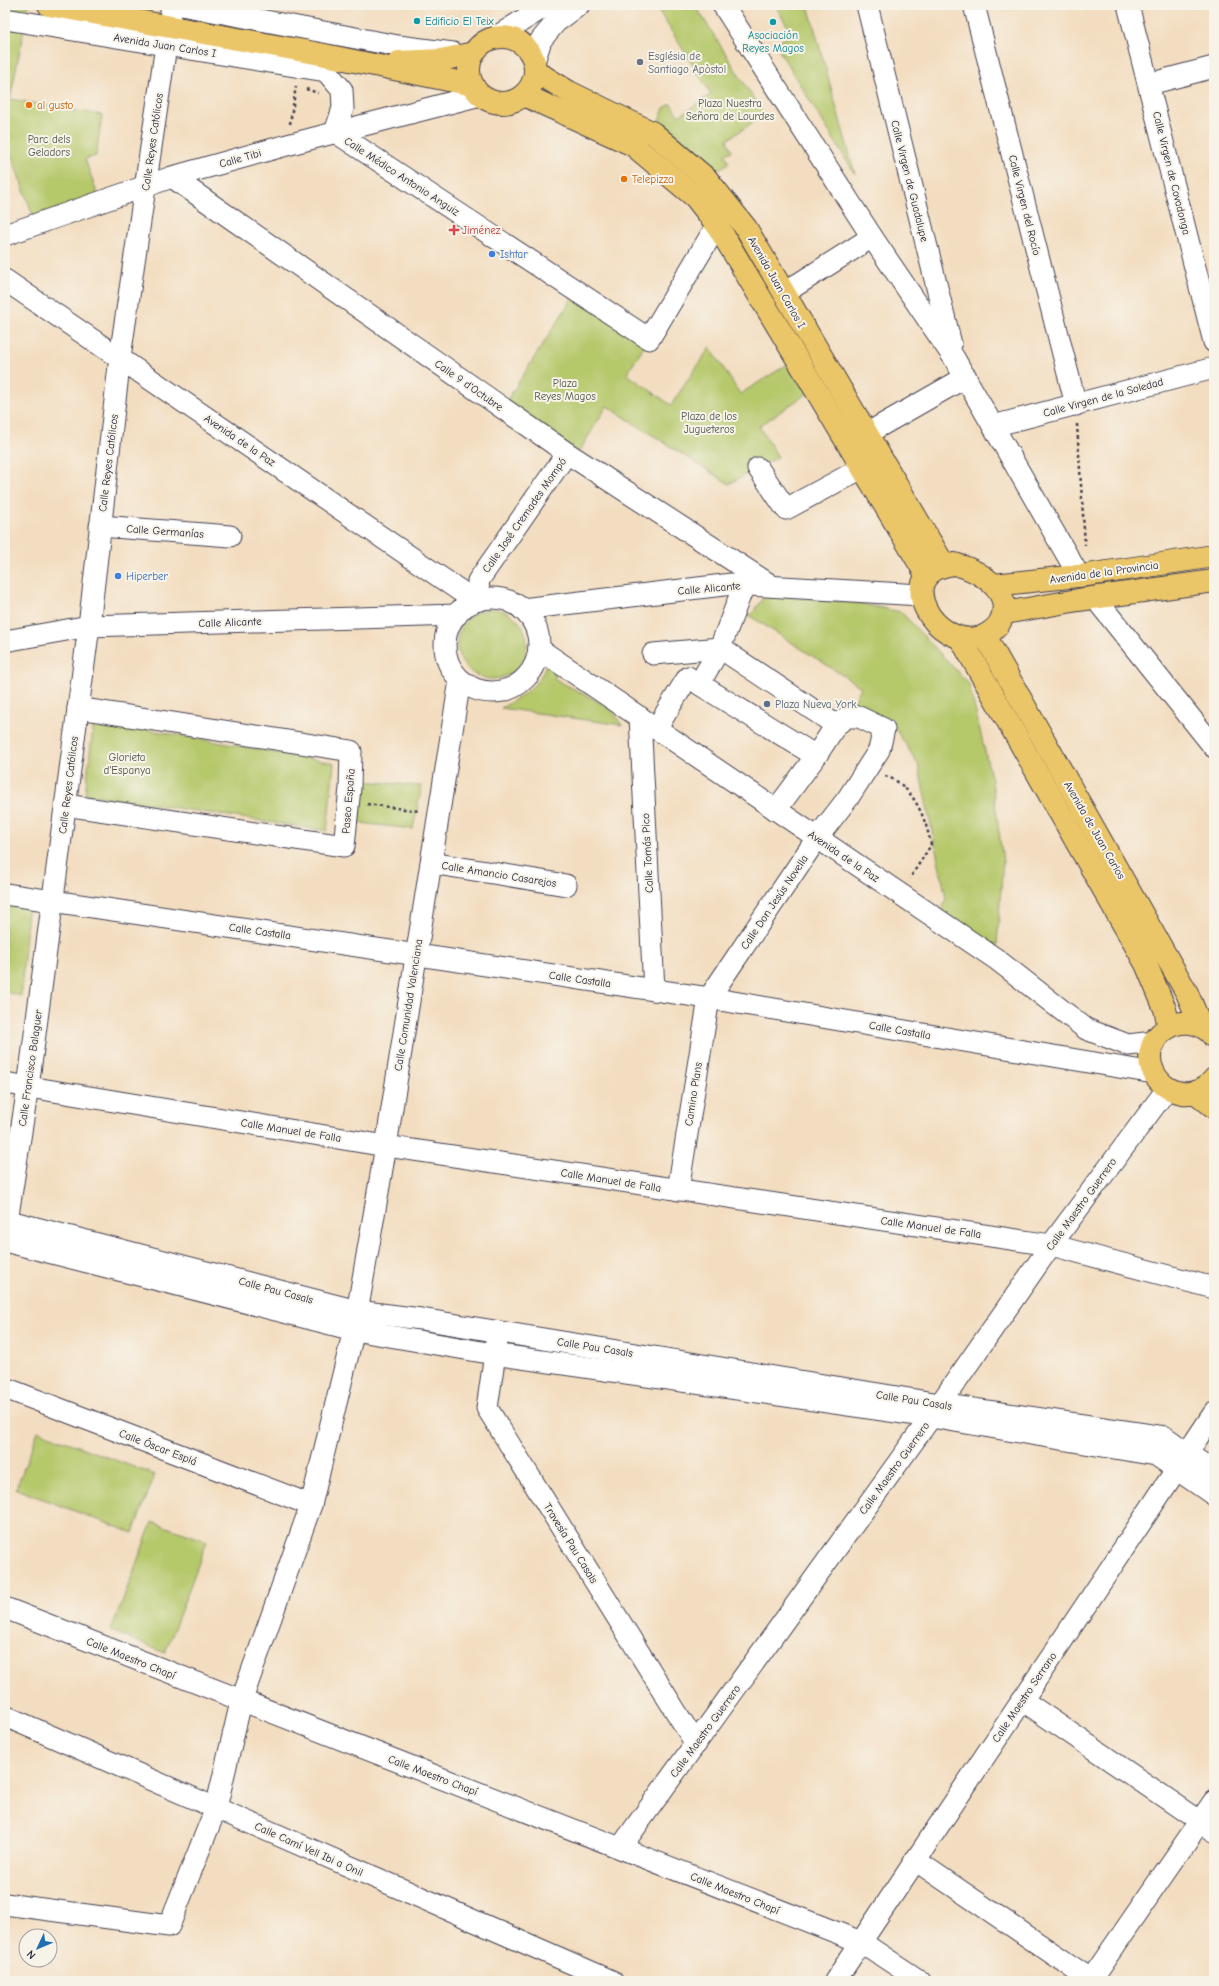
<svg xmlns="http://www.w3.org/2000/svg" width="1219" height="1986" font-family="'Comic Neue',sans-serif">
  <style>
    .green { fill: #b5c86b; stroke: #6c7553 }
    .lines { fill: none; stroke-linecap: round; stroke-linejoin: round }
    .minor-casing { stroke: #413e4f; stroke-width: 23 }
    .major-casing { stroke: #413e4f; stroke-width: 24 }
    .path { stroke: #413e4f; stroke-width: 2.5; stroke-dasharray: 3 3; stroke-linecap: butt }
    .minor { stroke: #fff; stroke-width: 21 }
    .major { stroke: #ebc669; stroke-width: 22 }
    .culture-dot { fill: #0f9aa8; stroke: #f7f3e8; stroke-width: 1.5 }
    .worship-dot { fill: #6b7280; stroke: #f7f3e8; stroke-width: 1.5 }
    .food-dot { fill: #e8710a; stroke: #f7f3e8; stroke-width: 1.5 }
    .health-dot { fill: #e0444e; stroke: #f7f3e8; stroke-width: 1.5 }
    .shop-dot { fill: #3f7fe0; stroke: #f7f3e8; stroke-width: 1.5 }
    .service-dot { fill: #5c6f8a; stroke: #f7f3e8; stroke-width: 1.5 }
    .labels { text-anchor: middle; stroke-width: 4; stroke-linejoin: round; paint-order: stroke }
    .culture-label { font-size: 11px; fill: #0d838f; stroke: #f7f3e8; text-anchor: start }
    .street-label { font-size: 11px; fill: #22223b; stroke: #f7f3e8 }
    .worship-label { font-size: 11px; fill: #5b616d; stroke: #f7f3e8; text-anchor: start }
    .park-label { font-size: 11px; fill: #4e5449; stroke: #f7f3e8 }
    .food-label { font-size: 11px; fill: #c56008; stroke: #f7f3e8; text-anchor: start }
    .health-label { font-size: 11px; fill: #be3a42; stroke: #f7f3e8; text-anchor: start }
    .shop-label { font-size: 11px; fill: #366cbe; stroke: #f7f3e8; text-anchor: start }
    .service-label { font-size: 11px; fill: #4e5e75; stroke: #f7f3e8; text-anchor: start }
  </style>
  <rect width="100%" height="100%" fill="#f7f3e8"/>
  <filter id="ink" filterUnits="userSpaceOnUse"><feTurbulence type="fractalNoise" baseFrequency=".025" numOctaves="2"/><feDisplacementMap in="SourceGraphic" scale="8" xChannelSelector="R" yChannelSelector="G"/><feConvolveMatrix kernelMatrix="1 2 1 2 8 2 1 2 1" color-interpolation-filters="sRGB"/></filter>
  <filter id="wash" filterUnits="userSpaceOnUse"><feTurbulence type="fractalNoise" baseFrequency=".012" numOctaves="4" result="noise"/><feDisplacementMap in="SourceGraphic" scale="16" xChannelSelector="R" yChannelSelector="G"/><feGaussianBlur stdDeviation="0.9" result="paint"/><feColorMatrix in="noise" values="0 0 0 0 0 0 0 0 0 0 0 0 0 0 0 0 0 1.4 0 .05"/><feComposite in="paint" operator="in"/></filter>
  <g filter="url(#wash)">
    <rect width="100%" height="100%" fill="#f3ddc0"/>
    <g class="green">
      <polygon points="5,5 29,5 10,99 102,115 96,156 85,159 100,201 36,224 8,146 5,146"/>
      <polygon points="655,5 695,5 764,115 727,140 732,151 725,154 729,163 714,172 696,152 659,121 664,108 671,104 679,116 711,94"/>
      <polygon points="775,5 808,5 855,174 775,44 792,34"/>
      <polygon points="577,291 649,339 627,374 671,405 710,347 740,394 796,359 814,389 759,426 778,457 729,484 607,406 575,458 502,408"/>
      <polygon points="766,595 858,603 901,612 969,684 992,781 1003,861 996,959 939,919 946,898 918,764 895,728 879,750 884,729 847,717 861,687 750,616"/>
      <circle cx="492" cy="644" r="35"/>
      <path d="M546,664L555,668V679L610,708L622,725L501,708C520,697 540,686 546,664Z"/>
      <polygon points="94,720 334,763 327,831 85,794"/>
      <polygon points="363,781 422,786 413,829 359,823"/>
      <polygon points="5,896 29,897 21,996 5,992"/>
      <polygon points="38,1431 155,1475 133,1533 16,1489"/>
      <polygon points="152,1522 207,1541 165,1653 111,1631"/>
    </g>
  </g>
  <g filter="url(#ink)">
    <g class="lines">
      <g class="minor-casing">
        <g id="minor">
          <polyline points="181,5 398,46 453,53"/>
          <polyline points="723,5 872,237 954,358 1079,576"/>
          <polyline points="867,5 951,344"/>
          <polyline points="974,5 1076,405"/>
          <polyline points="1128,5 1214,342"/>
          <polyline points="5,19 326,71"/>
          <polyline points="496,37 547,5"/>
          <polyline points="315,53 326,71 342,90 343,108 335,132 649,339 717,225"/>
          <polyline points="534,62 541,40 556,22 579,5"/>
          <polyline points="1149,84 1214,67"/>
          <polyline points="172,177 567,453 772,586"/>
          <polyline points="5,235 172,177 287,145 480,95"/>
          <polyline points="5,280 475,601"/>
          <polyline points="784,293 872,237"/>
          <polyline points="993,426 1214,368"/>
          <polyline points="866,434 966,377"/>
          <polyline points="758,468 786,509 862,468"/>
          <polyline points="100,526 230,536"/>
          <polyline points="744,585 720,648 699,684 816,756"/>
          <polyline points="1095,598 1214,747"/>
          <circle cx="492" cy="645" r="47"/>
          <polyline points="480,600 478,581 567,453"/>
          <polyline points="522,609 732,584 921,595"/>
          <polyline points="5,641 89,626 457,615"/>
          <polyline points="539,649 996,959 1086,1029 1128,1045 1154,1042"/>
          <polyline points="653,654 720,648 836,725"/>
          <polyline points="640,717 654,990"/>
          <polyline points="656,729 688,677"/>
          <polyline points="65,805 344,846 350,788 351,751 78,708"/>
          <polyline points="431,863 566,885"/>
          <polyline points="5,894 709,998 1154,1073"/>
          <polyline points="5,1083 386,1146 1051,1245 1214,1288"/>
          <polyline points="678,1190 709,998 817,838 848,798 879,750 884,729 859,717 847,717 836,725 816,756 776,810"/>
          <polyline points="5,1220 357,1311 421,1319 940,1404 1165,1437 1214,1472"/>
          <polyline points="5,1234 28,1087 89,626 120,357 172,5"/>
          <polyline points="5,1241 354,1330 494,1354 931,1417 1156,1455 1214,1495"/>
          <polyline points="497,1340 487,1408 696,1744"/>
          <polyline points="5,1388 311,1505"/>
          <polyline points="5,1608 861,1942 920,1981"/>
          <polyline points="1022,1700 1214,1831"/>
          <polyline points="5,1716 612,1981"/>
          <polyline points="621,1847 931,1417 1051,1245 1167,1089"/>
          <polyline points="915,1860 1093,1981"/>
          <polyline points="5,1904 169,1926 216,1808 241,1702 311,1505 354,1330 386,1146 460,680"/>
          <polyline points="835,1981 1214,1413"/>
          <polyline points="1090,1981 1214,1801"/>
        </g>
      </g>
      <g class="major-casing">
        <g id="major">
          <polyline points="49,5 315,53 473,85"/>
          <circle cx="502" cy="70" r="33"/>
          <polyline points="399,62 441,60 474,53"/>
          <polyline points="535,71 569,92 653,133 707,179 746,228 944,565"/>
          <polyline points="524,95 633,145 695,197 717,225 927,576"/>
          <path d="M955,564C980,571 1016,592 1000,622C997,628 988,635 981,637C935,651 888,571 955,564Z"/>
          <polyline points="994,585 1087,575 1214,556"/>
          <polyline points="1005,613 1078,600 1214,581"/>
          <polyline points="985,636 1187,993 1201,1026"/>
          <polyline points="961,639 1146,964 1165,1009 1169,1027"/>
          <path d="M1214,1037C1185,1001 1131,1040 1157,1078C1164,1087 1171,1091 1182,1093C1194,1095 1207,1088 1214,1079"/>
          <polyline points="1195,1092 1214,1107"/>
        </g>
      </g>
      <g class="path">
        <polyline points="306,89 318,93"/>
        <polyline points="290,124 296,86"/>
        <polyline points="1077,424 1085,545"/>
        <path d="M885,776C913,784 926,819 931,845L910,878"/>
        <polyline points="367,804 419,811"/>
      </g>
      <use href="#minor" class="minor"/>
      <use href="#major" class="major"/>
    </g>
  </g>
  <g class="culture-dot">
    <circle cx="417" cy="21" r="4"/>
    <circle cx="773" cy="22" r="4"/>
  </g>
  <circle class="worship-dot" cx="640" cy="62" r="4"/>
  <g class="food-dot">
    <circle cx="29" cy="105" r="4"/>
    <circle cx="624" cy="179" r="4"/>
  </g>
  <path class="health-dot" d="M452 224h4v4h4v4h-4v4h-4v-4h-4v-4h4z"/>
  <g class="shop-dot">
    <circle cx="492" cy="254" r="4"/>
    <circle cx="118" cy="576" r="4"/>
  </g>
  <circle class="service-dot" cx="767" cy="704" r="4"/>
  <g class="labels">
    <g class="culture-label">
      <text x="425" y="25">Edificio El Teix</text>
      <text x="773" y="39" text-anchor="middle">Asociación<tspan x="773" dy="13">Reyes Magos</tspan></text>
    </g>
    <g class="street-label">
      <text transform="translate(165 45) rotate(9)" y="4">Avenida Juan Carlos I</text>
      <text transform="translate(152 142) rotate(-82)" y="4">Calle Reyes Católicos</text>
      <text transform="translate(240 158) rotate(-16)" y="4">Calle Tibi</text>
      <text transform="translate(1172 173) rotate(76)" y="4">Calle Virgen de Covadonga</text>
      <text transform="translate(402 176) rotate(33)" y="4">Calle Médico Antonio Anguiz</text>
      <text transform="translate(910 181) rotate(76)" y="4">Calle Virgen de Guadalupe</text>
      <text transform="translate(1025 205) rotate(76)" y="4">Calle Virgen del Rocío</text>
      <text transform="translate(777 282) rotate(60)" y="4">Avenida Juan Carlos I</text>
      <text transform="translate(469 385) rotate(35)" y="4">Calle 9 d'Octubre</text>
      <text transform="translate(1103 397) rotate(-15)" y="4">Calle Virgen de la Soledad</text>
      <text transform="translate(240 440) rotate(34)" y="4">Avenida de la Paz</text>
      <text transform="translate(108 463) rotate(-83)" y="4">Calle Reyes Católicos</text>
      <text transform="translate(524 515) rotate(-55)" y="4">Calle José Cremades Mompó</text>
      <text transform="translate(165 531) rotate(4)" y="4">Calle Germanías</text>
      <text transform="translate(1104 572) rotate(-8)" y="4">Avenida de la Provincia</text>
      <text transform="translate(709 588) rotate(-5)" y="4">Calle Alicante</text>
      <text transform="translate(230 622) rotate(-2)" y="4">Calle Alicante</text>
      <text transform="translate(68 785) rotate(-83)" y="4">Calle Reyes Católicos</text>
      <text transform="translate(348 801) rotate(-85)" y="4">Paseo España</text>
      <text transform="translate(1095 830) rotate(60)" y="4">Avenida de Juan Carlos</text>
      <text transform="translate(647 853) rotate(-93)" y="4">Calle Tomás Pico</text>
      <text transform="translate(844 856) rotate(34)" y="4">Avenida de la Paz</text>
      <text transform="translate(499 874) rotate(9)" y="4">Calle Amancio Casarejos</text>
      <text transform="translate(774 902) rotate(-56)" y="4">Calle Don Jesús Novella</text>
      <text transform="translate(260 931) rotate(8)" y="4">Calle Castalla</text>
      <text transform="translate(580 979) rotate(8)" y="4">Calle Castalla</text>
      <text transform="translate(408 1005) rotate(-81)" y="4">Calle Comunidad Valenciana</text>
      <text transform="translate(900 1030) rotate(10)" y="4">Calle Castalla</text>
      <text transform="translate(30 1068) rotate(-82)" y="4">Calle Francisco Balaguer</text>
      <text transform="translate(693 1094) rotate(-81)" y="4">Camino Plans</text>
      <text transform="translate(291 1130) rotate(9)" y="4">Calle Manuel de Falla</text>
      <text transform="translate(611 1180) rotate(9)" y="4">Calle Manuel de Falla</text>
      <text transform="translate(1081 1204) rotate(-54)" y="4">Calle Maestro Guerrero</text>
      <text transform="translate(931 1227) rotate(8)" y="4">Calle Manuel de Falla</text>
      <text transform="translate(276 1290) rotate(15)" y="4">Calle Pau Casals</text>
      <text transform="translate(595 1347) rotate(9)" y="4">Calle Pau Casals</text>
      <text transform="translate(914 1400) rotate(9)" y="4">Calle Pau Casals</text>
      <text transform="translate(158 1447) rotate(21)" y="4">Calle Óscar Esplá</text>
      <text transform="translate(894 1468) rotate(-54)" y="4">Calle Maestro Guerrero</text>
      <text transform="translate(571 1543) rotate(58)" y="4">Travesía Pau Casals</text>
      <text transform="translate(131 1658) rotate(22)" y="4">Calle Maestro Chapí</text>
      <text transform="translate(1024 1697) rotate(-56)" y="4">Calle Maestro Serrano</text>
      <text transform="translate(705 1731) rotate(-54)" y="4">Calle Maestro Guerrero</text>
      <text transform="translate(433 1775) rotate(21)" y="4">Calle Maestro Chapí</text>
      <text transform="translate(309 1849) rotate(24)" y="4">Calle Camí Vell Ibi a Onil</text>
      <text transform="translate(735 1893) rotate(22)" y="4">Calle Maestro Chapí</text>
    </g>
    <g class="worship-label">
      <text x="648" y="60">Església de<tspan x="648" dy="13">Santiago Apòstol</tspan></text>
    </g>
    <g class="park-label">
      <text x="730" y="107">Plaza Nuestra<tspan x="730" dy="13">Señora de Lourdes</tspan></text>
      <text x="49" y="143">Parc dels<tspan x="49" dy="13">Geladors</tspan></text>
      <text x="565" y="387">Plaza<tspan x="565" dy="13">Reyes Magos</tspan></text>
      <text x="709" y="420">Plaza de los<tspan x="709" dy="13">Jugueteros</tspan></text>
      <text x="127" y="761">Glorieta<tspan x="127" dy="13">d'Espanya</tspan></text>
    </g>
    <g class="food-label">
      <text x="37" y="109">al gusto</text>
      <text x="632" y="183">Telepizza</text>
    </g>
    <g class="health-label">
      <text x="462" y="234">Jiménez</text>
    </g>
    <g class="shop-label">
      <text x="500" y="258">Ishtar</text>
      <text x="126" y="580">Hiperber</text>
    </g>
    <g class="service-label">
      <text x="775" y="708">Plaza Nueva York</text>
    </g>
  </g>
  <rect width="1219" height="1986" fill="none" stroke="#f7f3e8" stroke-width="20"/>
  <g transform="translate(38 1948) rotate(226)"><circle r="19" fill="#f7f3e8" stroke="#a29fa3"/>
  <path d="M0-3L7 15L0 10L-7 15Z" fill="#1f6fb2"/>
  <text y="-6" font-size="11" font-weight="bold" text-anchor="middle" fill="#22223b">N</text>
  </g>
</svg>
